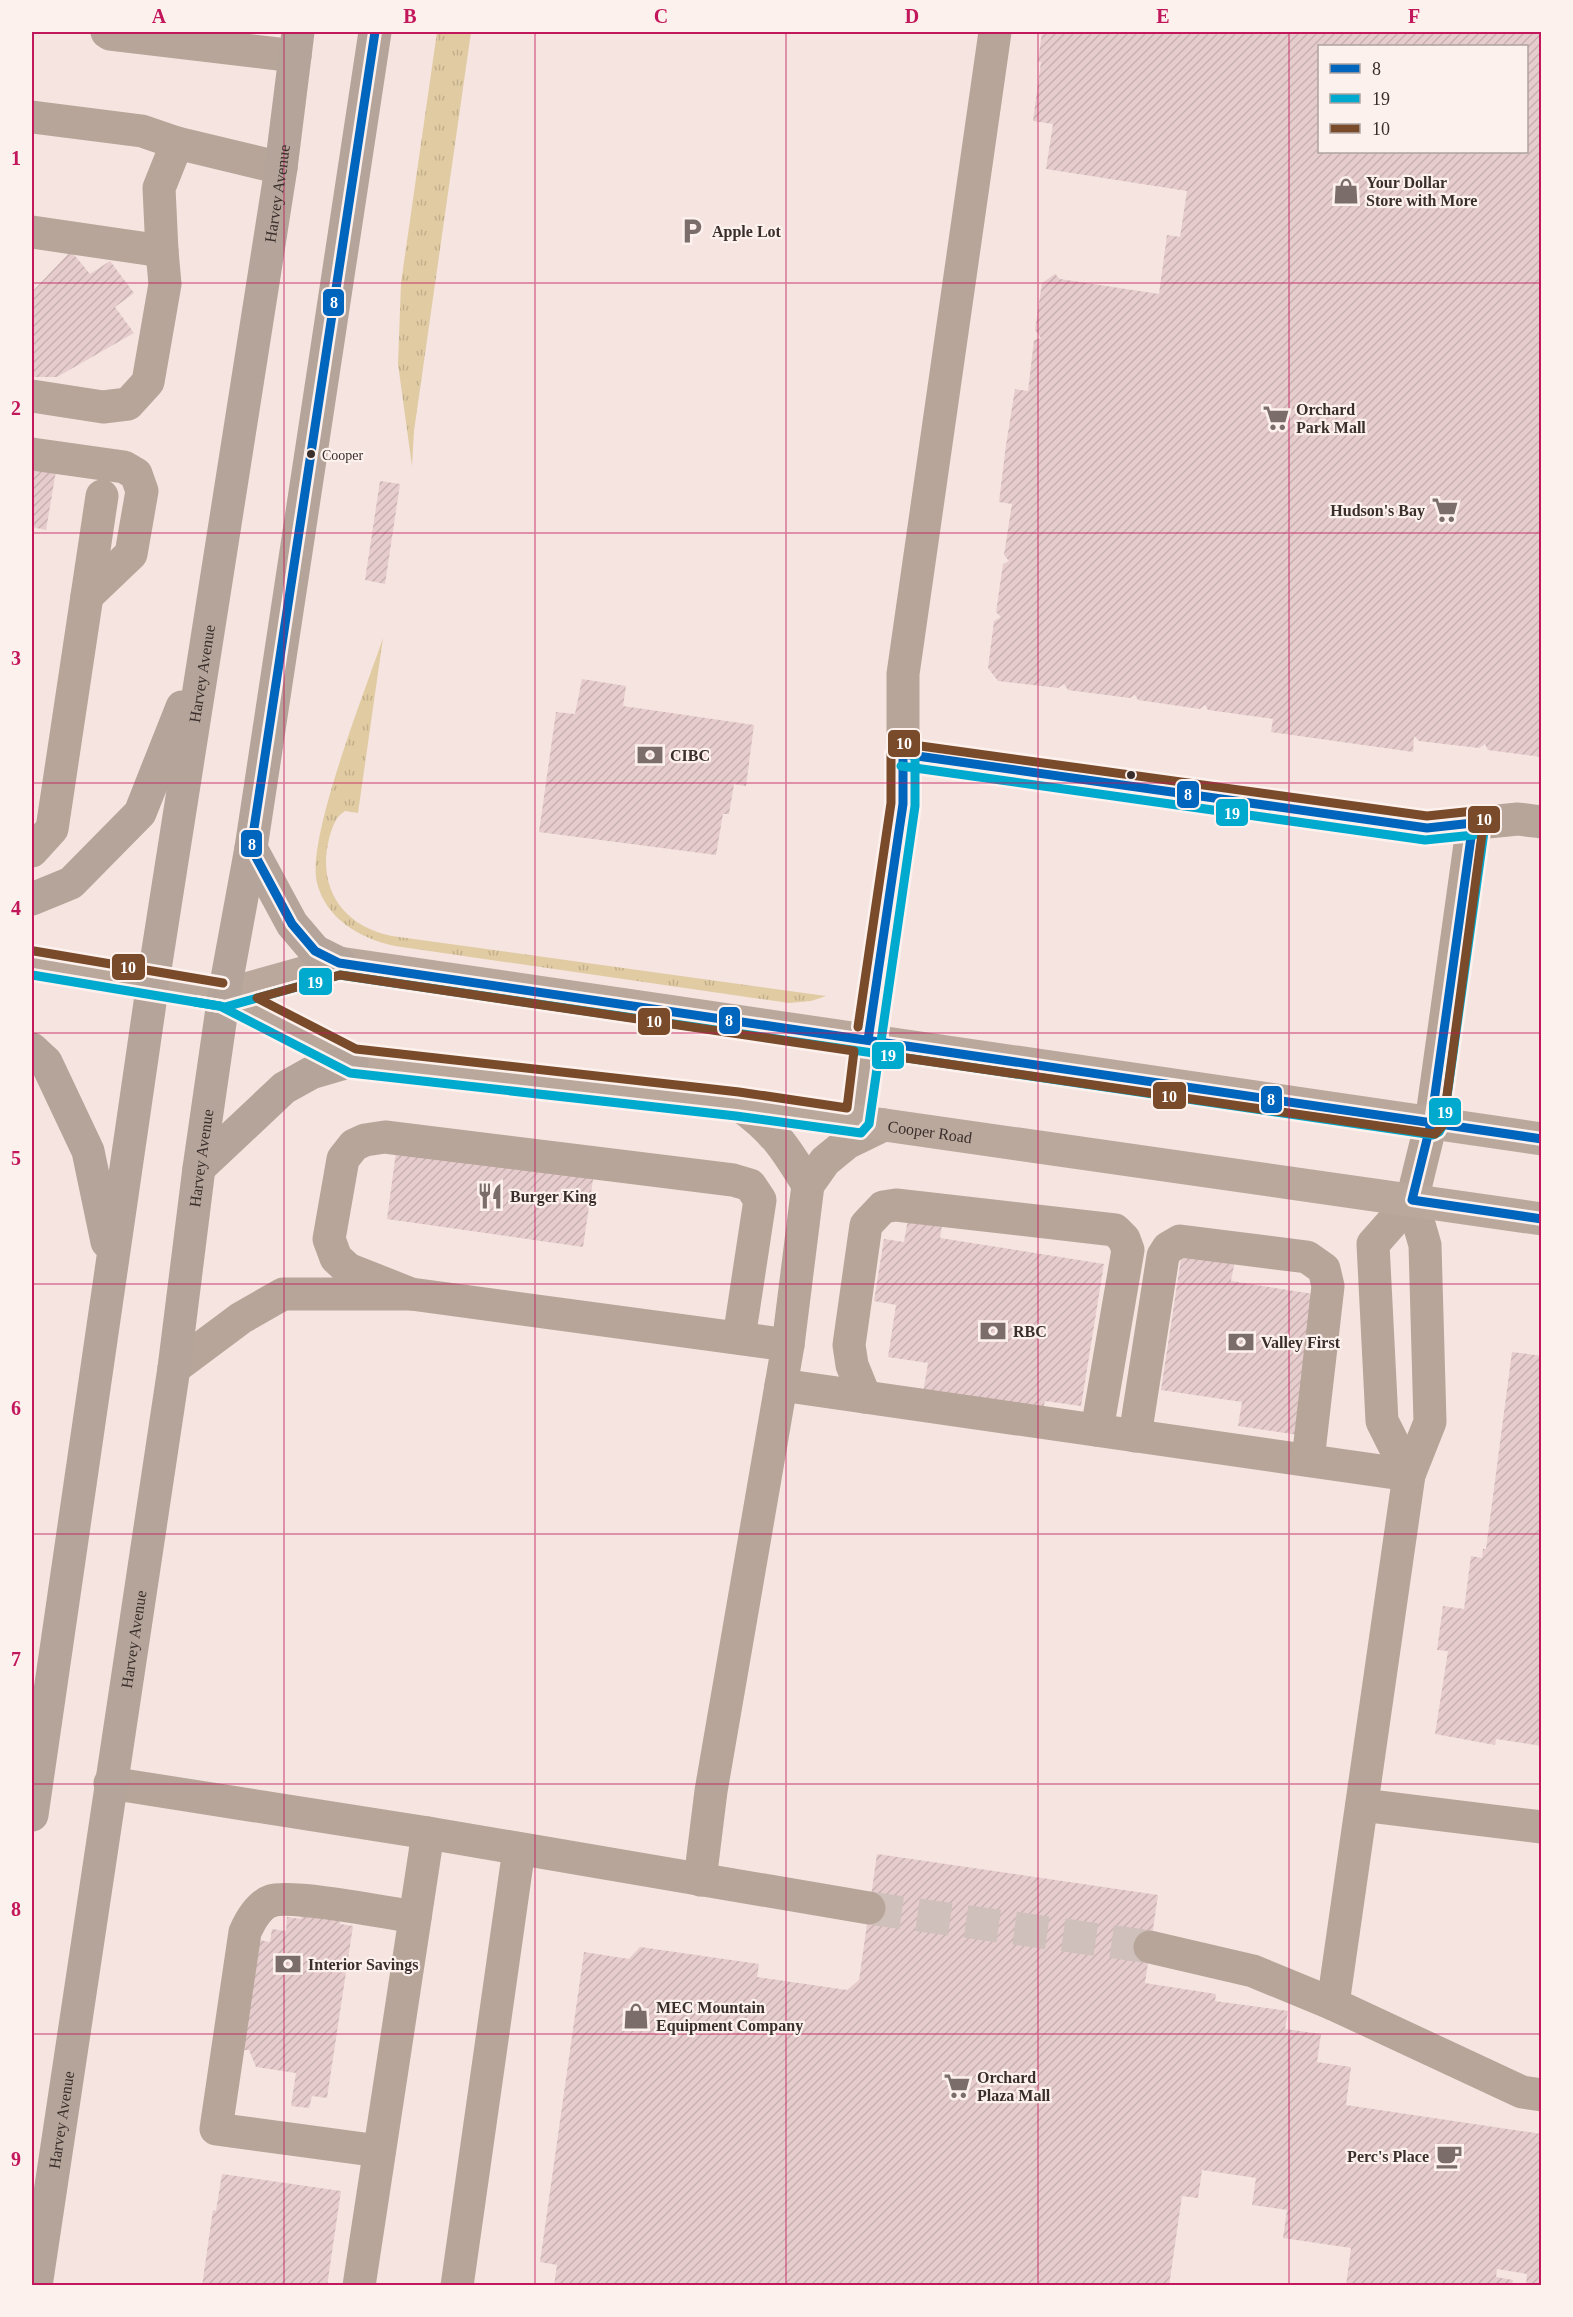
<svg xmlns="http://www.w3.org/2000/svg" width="1573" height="2317" font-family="'Times New Roman',serif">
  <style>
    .grass { fill: url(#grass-tufts) }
    .building { fill: url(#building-hatch); fill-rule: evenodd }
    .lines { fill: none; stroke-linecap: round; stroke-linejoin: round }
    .minor-tunnel { stroke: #cfc0bc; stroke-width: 33; stroke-dasharray: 33 16; stroke-linecap: butt }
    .minor { stroke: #b6a598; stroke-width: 33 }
    .major { stroke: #baa89c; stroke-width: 33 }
    .highway { stroke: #b4a499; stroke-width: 33 }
    .bus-1-casing { stroke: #fdf1ee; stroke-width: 14 }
    .bus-2-casing { stroke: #fdf1ee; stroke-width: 14 }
    .bus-3-casing { stroke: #fdf1ee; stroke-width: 14 }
    .bus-1 { stroke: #0065bd; stroke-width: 9 }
    .bus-2 { stroke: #00a9ce; stroke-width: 9 }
    .bus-3 { stroke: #7a4b2a; stroke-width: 9 }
    .grid { fill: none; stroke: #c2185b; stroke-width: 1.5; stroke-opacity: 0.55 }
    .bus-dot { fill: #392e2b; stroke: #fdf1ee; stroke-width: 2 }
    .labels { text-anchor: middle; stroke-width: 4.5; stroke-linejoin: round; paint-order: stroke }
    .bus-label { font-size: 14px; fill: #392e2b; stroke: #fdf1ee; text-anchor: start }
    .poi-label { font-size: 16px; font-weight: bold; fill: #392e2b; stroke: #fdf1ee; text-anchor: start }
    .street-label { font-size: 16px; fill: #392e2b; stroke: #fdf1ee }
    .line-badge { stroke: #fdf1ee; stroke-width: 2 }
    .badge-label { font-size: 16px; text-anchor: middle; font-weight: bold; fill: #fff }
    .neatline { fill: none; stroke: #c2185b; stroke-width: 2 }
    .grid-label { font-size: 20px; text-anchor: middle; font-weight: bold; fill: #c2185b }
  </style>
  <defs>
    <pattern id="grass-tufts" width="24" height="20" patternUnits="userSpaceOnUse" patternTransform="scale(1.5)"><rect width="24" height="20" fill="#e1cba3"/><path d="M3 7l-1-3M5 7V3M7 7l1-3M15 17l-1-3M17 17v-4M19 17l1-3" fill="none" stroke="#c2af8c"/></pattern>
    <pattern id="building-hatch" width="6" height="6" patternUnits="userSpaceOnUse" patternTransform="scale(1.5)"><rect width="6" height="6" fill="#e7ccce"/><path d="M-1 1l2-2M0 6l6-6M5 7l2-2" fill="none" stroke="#c7b0b1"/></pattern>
  </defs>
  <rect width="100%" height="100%" fill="#f5e4e0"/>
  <g class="grass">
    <polygon points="437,32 471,32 414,431 412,466 398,364 401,283"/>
    <path d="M383,638L358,813L345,811C335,817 332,828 329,839C317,887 342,926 392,936L826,996L811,1001L789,1003L395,946C361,939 326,919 317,883C306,838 366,689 383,638Z"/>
  </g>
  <g class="building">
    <path d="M1042,32H1542V757L1488,750L1485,744L1479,748L1419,741L1414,736L1413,752L1271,732L1273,719L1208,710L1205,705L1200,709L1138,700L1135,695L1130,698L1068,690L1064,684L1058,688L998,681L988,668L994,621L1001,617L996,612L1003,564L1009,561L1004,555L1012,504L999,502L1006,445L1015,389L1028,391L1034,340L1041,338L1035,330L1042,283L1055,274L1060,279L1159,294L1167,235L1180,237L1187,191L1046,169L1053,124L1033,121L1041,62H1038ZM1320,46H1526V152H1320Z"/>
    <polygon points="71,251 90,274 110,261 134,293 115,307 134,333 57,377 32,377 32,292"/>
    <polygon points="32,461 57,465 46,530 32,527"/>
    <polygon points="380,481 400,484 385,584 365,580"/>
    <polygon points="582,679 626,686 623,706 754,725 746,786 734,784 729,814 723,814 716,855 539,832 556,712 575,714"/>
    <polygon points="397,1145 594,1173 583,1247 387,1219"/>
    <polygon points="910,1207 944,1213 940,1238 1104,1264 1081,1406 1045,1401 1042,1413 923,1393 928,1363 888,1357 896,1305 874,1301 884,1239 904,1242"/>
    <polygon points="1183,1246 1236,1255 1231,1281 1320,1295 1299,1435 1238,1426 1242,1402 1161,1390"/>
    <polygon points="1512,1352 1542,1356 1542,1746 1496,1739 1495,1745 1435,1734 1448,1651 1437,1650 1443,1606 1464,1609 1471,1556 1482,1558 1483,1549 1486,1549"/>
    <polygon points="877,1854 1158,1895 1145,1983 1216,1994 1215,2001 1288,2011 1285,2029 1321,2034 1317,2062 1351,2067 1346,2105 1542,2134 1542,2286 1526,2286 1527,2274 1497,2269 1496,2277 1513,2280 1512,2286 1346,2286 1351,2248 1283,2238 1287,2210 1252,2205 1256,2178 1202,2170 1198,2198 1182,2196 1169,2286 554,2286 557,2265 540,2262 584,1952 629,1959 640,1947 759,1964 757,1977 847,1990 859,1980"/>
    <polygon points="303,1908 341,1914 340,1924 353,1926 327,2098 312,2096 309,2108 291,2106 296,2073 256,2067 249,2050 242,2050 259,1940 270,1942 272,1929 286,1931 287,1917 301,1919"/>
    <polygon points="222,2174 341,2191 327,2286 202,2286 213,2210 216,2211"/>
  </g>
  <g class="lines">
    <polyline class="minor-tunnel" points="869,1908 1150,1947"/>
    <g class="minor">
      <polyline points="107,32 110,34 295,56"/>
      <polyline points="32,117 142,131 177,143 281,168"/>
      <polyline points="32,232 162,251 159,188 177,143"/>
      <polyline points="32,396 103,407 128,404 148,382 165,284 162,251"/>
      <polyline points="32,454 124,467 136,474 142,491 131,554 87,596"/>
      <polyline points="903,754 1427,828 1518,819 1542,822"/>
      <polyline points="32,851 52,829 102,496"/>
      <path d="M738,1104C774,1130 785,1147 808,1185"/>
      <polyline points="857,1122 903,804 903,674 995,32"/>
      <polyline points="411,1294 348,1269 336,1258 329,1239 343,1159 354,1145 365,1140 385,1137 733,1180 750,1185 760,1200 739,1338"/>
      <polyline points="174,1368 241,1318 283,1294 411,1294 788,1345"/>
      <polyline points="781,1385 1409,1475"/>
      <polyline points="865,1397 852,1365 849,1345 866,1225 883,1207 896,1205 1115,1230 1124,1239 1128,1250 1097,1430"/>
      <polyline points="1135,1436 1163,1256 1168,1248 1180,1241 1307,1257 1324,1269 1328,1286 1308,1460"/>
      <polyline points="1409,1475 1382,1421 1373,1244 1412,1200 1431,1123 1473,823"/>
      <polyline points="110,1783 428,1833 869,1908"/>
      <polyline points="1362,1805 1542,1827"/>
      <polyline points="700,1880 711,1791 788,1345 808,1185 825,1161 847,1143 884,1125"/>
      <polyline points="1150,1947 1253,1971 1333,2004 1409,1475 1430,1422 1425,1245 1412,1200"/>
      <polyline points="1333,2004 1522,2092 1542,2095"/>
      <path d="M379,2151L216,2129L245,1932C250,1921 259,1905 271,1901C291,1894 389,1913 415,1917"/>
      <polyline points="359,2286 428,1833"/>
      <polyline points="457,2286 519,1849"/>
    </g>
    <g class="major">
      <path id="s1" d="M32,963L224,995L352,1061L738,1104L1542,1219"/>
      <polyline points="224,995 339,963 1542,1139"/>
    </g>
    <g class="highway">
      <polyline points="251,848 292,924 315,951 339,963"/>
      <polyline points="32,899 71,883 140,813 182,707"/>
      <polyline points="32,1049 46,1062 88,1151 107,1242"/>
      <polyline points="199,1168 284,1088 311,1073 352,1061"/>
      <path id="s2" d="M32,1815L153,982L281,168L298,32"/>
      <path id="s3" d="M36,2286L174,1368L199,1168L224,995L251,848L375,32"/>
    </g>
    <g class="bus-1-casing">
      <g id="bus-1">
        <polyline points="375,32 251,848 292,924 315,951 339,963 1542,1139"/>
        <polyline points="903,754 1427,828 1473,823"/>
        <polyline points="1473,823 1431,1123 1412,1200 1542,1219"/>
        <polyline points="868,1040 903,804 903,754"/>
      </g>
    </g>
    <g class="bus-2-casing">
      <g id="bus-2">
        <polyline points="901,766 1425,840 1474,835"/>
        <polyline points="32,975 225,1007 340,975 1433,1135 1439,1132 1443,1125 1485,825"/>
        <polyline points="195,1002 220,1006 350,1073 736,1116 861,1133 869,1124 915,806 915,754"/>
      </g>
    </g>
    <g class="bus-3-casing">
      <g id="bus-3">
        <polyline points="34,951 223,983"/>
        <polygon points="340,975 854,1051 847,1108 739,1092 356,1049 257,998"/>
        <polyline points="858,1027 891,803 891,753 899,743 1427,816 1474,811 1484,819 1443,1125 1435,1134 878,1054"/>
      </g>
    </g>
    <use href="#bus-1" class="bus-1"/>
    <use href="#bus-2" class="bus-2"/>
    <use href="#bus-3" class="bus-3"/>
  </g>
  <path class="grid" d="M284,32V2286M535,32V2286M786,32V2286M1038,32V2286M1289,32V2286M32,283H1542M32,533H1542M32,783H1542M32,1033H1542M32,1284H1542M32,1534H1542M32,1784H1542M32,2034H1542"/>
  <defs>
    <g id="shop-bare" transform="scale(2.07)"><path d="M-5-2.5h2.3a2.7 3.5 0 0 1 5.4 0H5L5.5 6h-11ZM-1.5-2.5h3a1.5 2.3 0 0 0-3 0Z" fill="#7b6e6a" stroke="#fdf1ee" stroke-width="2.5" paint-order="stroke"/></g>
    <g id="parking-bare" transform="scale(2.07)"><path d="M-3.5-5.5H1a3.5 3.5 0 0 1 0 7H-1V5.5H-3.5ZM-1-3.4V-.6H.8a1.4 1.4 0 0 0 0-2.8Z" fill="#7b6e6a" stroke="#fdf1ee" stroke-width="2.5" paint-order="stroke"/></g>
    <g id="supermarket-bare" transform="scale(2.07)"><path d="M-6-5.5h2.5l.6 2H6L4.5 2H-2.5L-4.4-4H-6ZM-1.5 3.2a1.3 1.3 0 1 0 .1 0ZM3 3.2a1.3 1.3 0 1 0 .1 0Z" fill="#7b6e6a" stroke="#fdf1ee" stroke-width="2.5" paint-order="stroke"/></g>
    <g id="bank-bare" transform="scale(2.07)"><path d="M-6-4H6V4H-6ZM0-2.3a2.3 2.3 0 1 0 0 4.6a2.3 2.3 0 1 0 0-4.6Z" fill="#7b6e6a" stroke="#fdf1ee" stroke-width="2.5" paint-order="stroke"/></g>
    <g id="restaurant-bare" transform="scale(2.07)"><path d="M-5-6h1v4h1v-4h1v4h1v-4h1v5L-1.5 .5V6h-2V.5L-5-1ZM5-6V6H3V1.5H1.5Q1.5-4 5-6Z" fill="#7b6e6a" stroke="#fdf1ee" stroke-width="2.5" paint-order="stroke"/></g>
    <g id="cafe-bare" transform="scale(2.07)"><path d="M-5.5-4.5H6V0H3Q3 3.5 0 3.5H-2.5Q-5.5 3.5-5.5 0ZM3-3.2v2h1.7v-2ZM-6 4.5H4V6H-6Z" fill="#7b6e6a" stroke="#fdf1ee" stroke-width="2.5" paint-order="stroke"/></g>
  </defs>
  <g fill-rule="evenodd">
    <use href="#shop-bare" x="1346" y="191"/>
    <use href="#parking-bare" x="692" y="231"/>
    <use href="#supermarket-bare" x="1276" y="418"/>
    <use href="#supermarket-bare" x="1445" y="510"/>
    <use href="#bank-bare" x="650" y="755"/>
    <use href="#restaurant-bare" x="490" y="1196"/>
    <use href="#bank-bare" x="993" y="1331"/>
    <use href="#bank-bare" x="1241" y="1342"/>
    <use href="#bank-bare" x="288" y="1964"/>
    <use href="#shop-bare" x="636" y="2016"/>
    <use href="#supermarket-bare" x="957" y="2086"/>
    <use href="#cafe-bare" x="1449" y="2156"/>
  </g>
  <g class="bus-dot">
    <circle cx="311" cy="454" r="5"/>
    <circle cx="1131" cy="775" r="5"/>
  </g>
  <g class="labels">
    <g class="bus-label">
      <text x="322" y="460">Cooper</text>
    </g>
    <g class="poi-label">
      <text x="1366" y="188">Your Dollar<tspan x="1366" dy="18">Store with More</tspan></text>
      <text x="712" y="237">Apple Lot</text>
      <text x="1296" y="415">Orchard<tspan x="1296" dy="18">Park Mall</tspan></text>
      <text x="1425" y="516" text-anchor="end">Hudson's Bay</text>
      <text x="670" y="761">CIBC</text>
      <text x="510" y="1202">Burger King</text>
      <text x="1013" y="1337">RBC</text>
      <text x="1261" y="1348">Valley First</text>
      <text x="308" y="1970">Interior Savings</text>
      <text x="656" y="2013">MEC Mountain<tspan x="656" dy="18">Equipment Company</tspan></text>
      <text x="977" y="2083">Orchard<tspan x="977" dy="18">Plaza Mall</tspan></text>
      <text x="1429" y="2162" text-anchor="end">Perc's Place</text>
    </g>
    <g class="street-label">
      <text dy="6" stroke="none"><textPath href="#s2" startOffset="1640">Harvey Avenue</textPath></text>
      <text dy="6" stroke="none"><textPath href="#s2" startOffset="1154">Harvey Avenue</textPath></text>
      <text dy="6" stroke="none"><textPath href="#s1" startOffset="921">Cooper Road</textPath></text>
      <text dy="6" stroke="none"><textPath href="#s3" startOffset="1140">Harvey Avenue</textPath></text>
      <text dy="6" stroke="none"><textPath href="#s3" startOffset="654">Harvey Avenue</textPath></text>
      <text dy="6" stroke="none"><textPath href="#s3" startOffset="168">Harvey Avenue</textPath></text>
    </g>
  </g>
  <g class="line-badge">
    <rect x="322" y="288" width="23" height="29" rx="6" fill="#0065bd"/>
    <rect x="887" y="729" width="34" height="29" rx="6" fill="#7a4b2a"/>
    <rect x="1176" y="780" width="24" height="29" rx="6" fill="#0065bd"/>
    <rect x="1215" y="798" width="34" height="29" rx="6" fill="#00a9ce"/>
    <rect x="1467" y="805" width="34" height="29" rx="6" fill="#7a4b2a"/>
    <rect x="240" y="829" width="23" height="29" rx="6" fill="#0065bd"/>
    <rect x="111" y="953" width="35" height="28" rx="6" fill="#7a4b2a"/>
    <rect x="298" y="967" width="35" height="29" rx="6" fill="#00a9ce"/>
    <rect x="718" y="1006" width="23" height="29" rx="6" fill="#0065bd"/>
    <rect x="637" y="1007" width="34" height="29" rx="6" fill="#7a4b2a"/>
    <rect x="871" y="1041" width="34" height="29" rx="6" fill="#00a9ce"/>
    <rect x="1152" y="1081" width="35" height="29" rx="6" fill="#7a4b2a"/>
    <rect x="1260" y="1085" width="23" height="29" rx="6" fill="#0065bd"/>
    <rect x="1428" y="1097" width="34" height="29" rx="6" fill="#00a9ce"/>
  </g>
  <g class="badge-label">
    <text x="334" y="308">8</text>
    <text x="904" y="749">10</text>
    <text x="1188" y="800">8</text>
    <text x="1232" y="819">19</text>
    <text x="1484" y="825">10</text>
    <text x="252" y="850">8</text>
    <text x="128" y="973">10</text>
    <text x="315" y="988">19</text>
    <text x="729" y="1026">8</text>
    <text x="654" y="1027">10</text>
    <text x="888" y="1061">19</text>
    <text x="1169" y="1102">10</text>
    <text x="1271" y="1105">8</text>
    <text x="1445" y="1118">19</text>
  </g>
  <rect width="1573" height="2317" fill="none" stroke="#fdf1ee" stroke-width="66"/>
  <rect x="1318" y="45" width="210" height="108" fill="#fdf1ee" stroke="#afa3a0" stroke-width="1.5"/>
  <rect x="1330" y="64" width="30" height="9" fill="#0065bd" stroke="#afa3a0" stroke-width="1.5"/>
  <text x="1372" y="75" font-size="18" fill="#392e2b">8</text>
  <rect x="1330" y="94" width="30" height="9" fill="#00a9ce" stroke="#afa3a0" stroke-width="1.5"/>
  <text x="1372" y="105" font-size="18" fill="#392e2b">19</text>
  <rect x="1330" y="124" width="30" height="9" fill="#7a4b2a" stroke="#afa3a0" stroke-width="1.5"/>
  <text x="1372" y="135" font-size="18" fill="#392e2b">10</text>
  <rect x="33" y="33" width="1507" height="2251" class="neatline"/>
  <g class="grid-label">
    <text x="159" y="23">A</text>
    <text x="410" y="23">B</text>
    <text x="661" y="23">C</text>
    <text x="912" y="23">D</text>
    <text x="1163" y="23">E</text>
    <text x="1414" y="23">F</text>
    <text x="16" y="165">1</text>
    <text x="16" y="415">2</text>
    <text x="16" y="665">3</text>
    <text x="16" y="915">4</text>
    <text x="16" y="1165">5</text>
    <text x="16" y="1415">6</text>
    <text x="16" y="1666">7</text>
    <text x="16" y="1916">8</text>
    <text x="16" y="2166">9</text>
  </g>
</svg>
